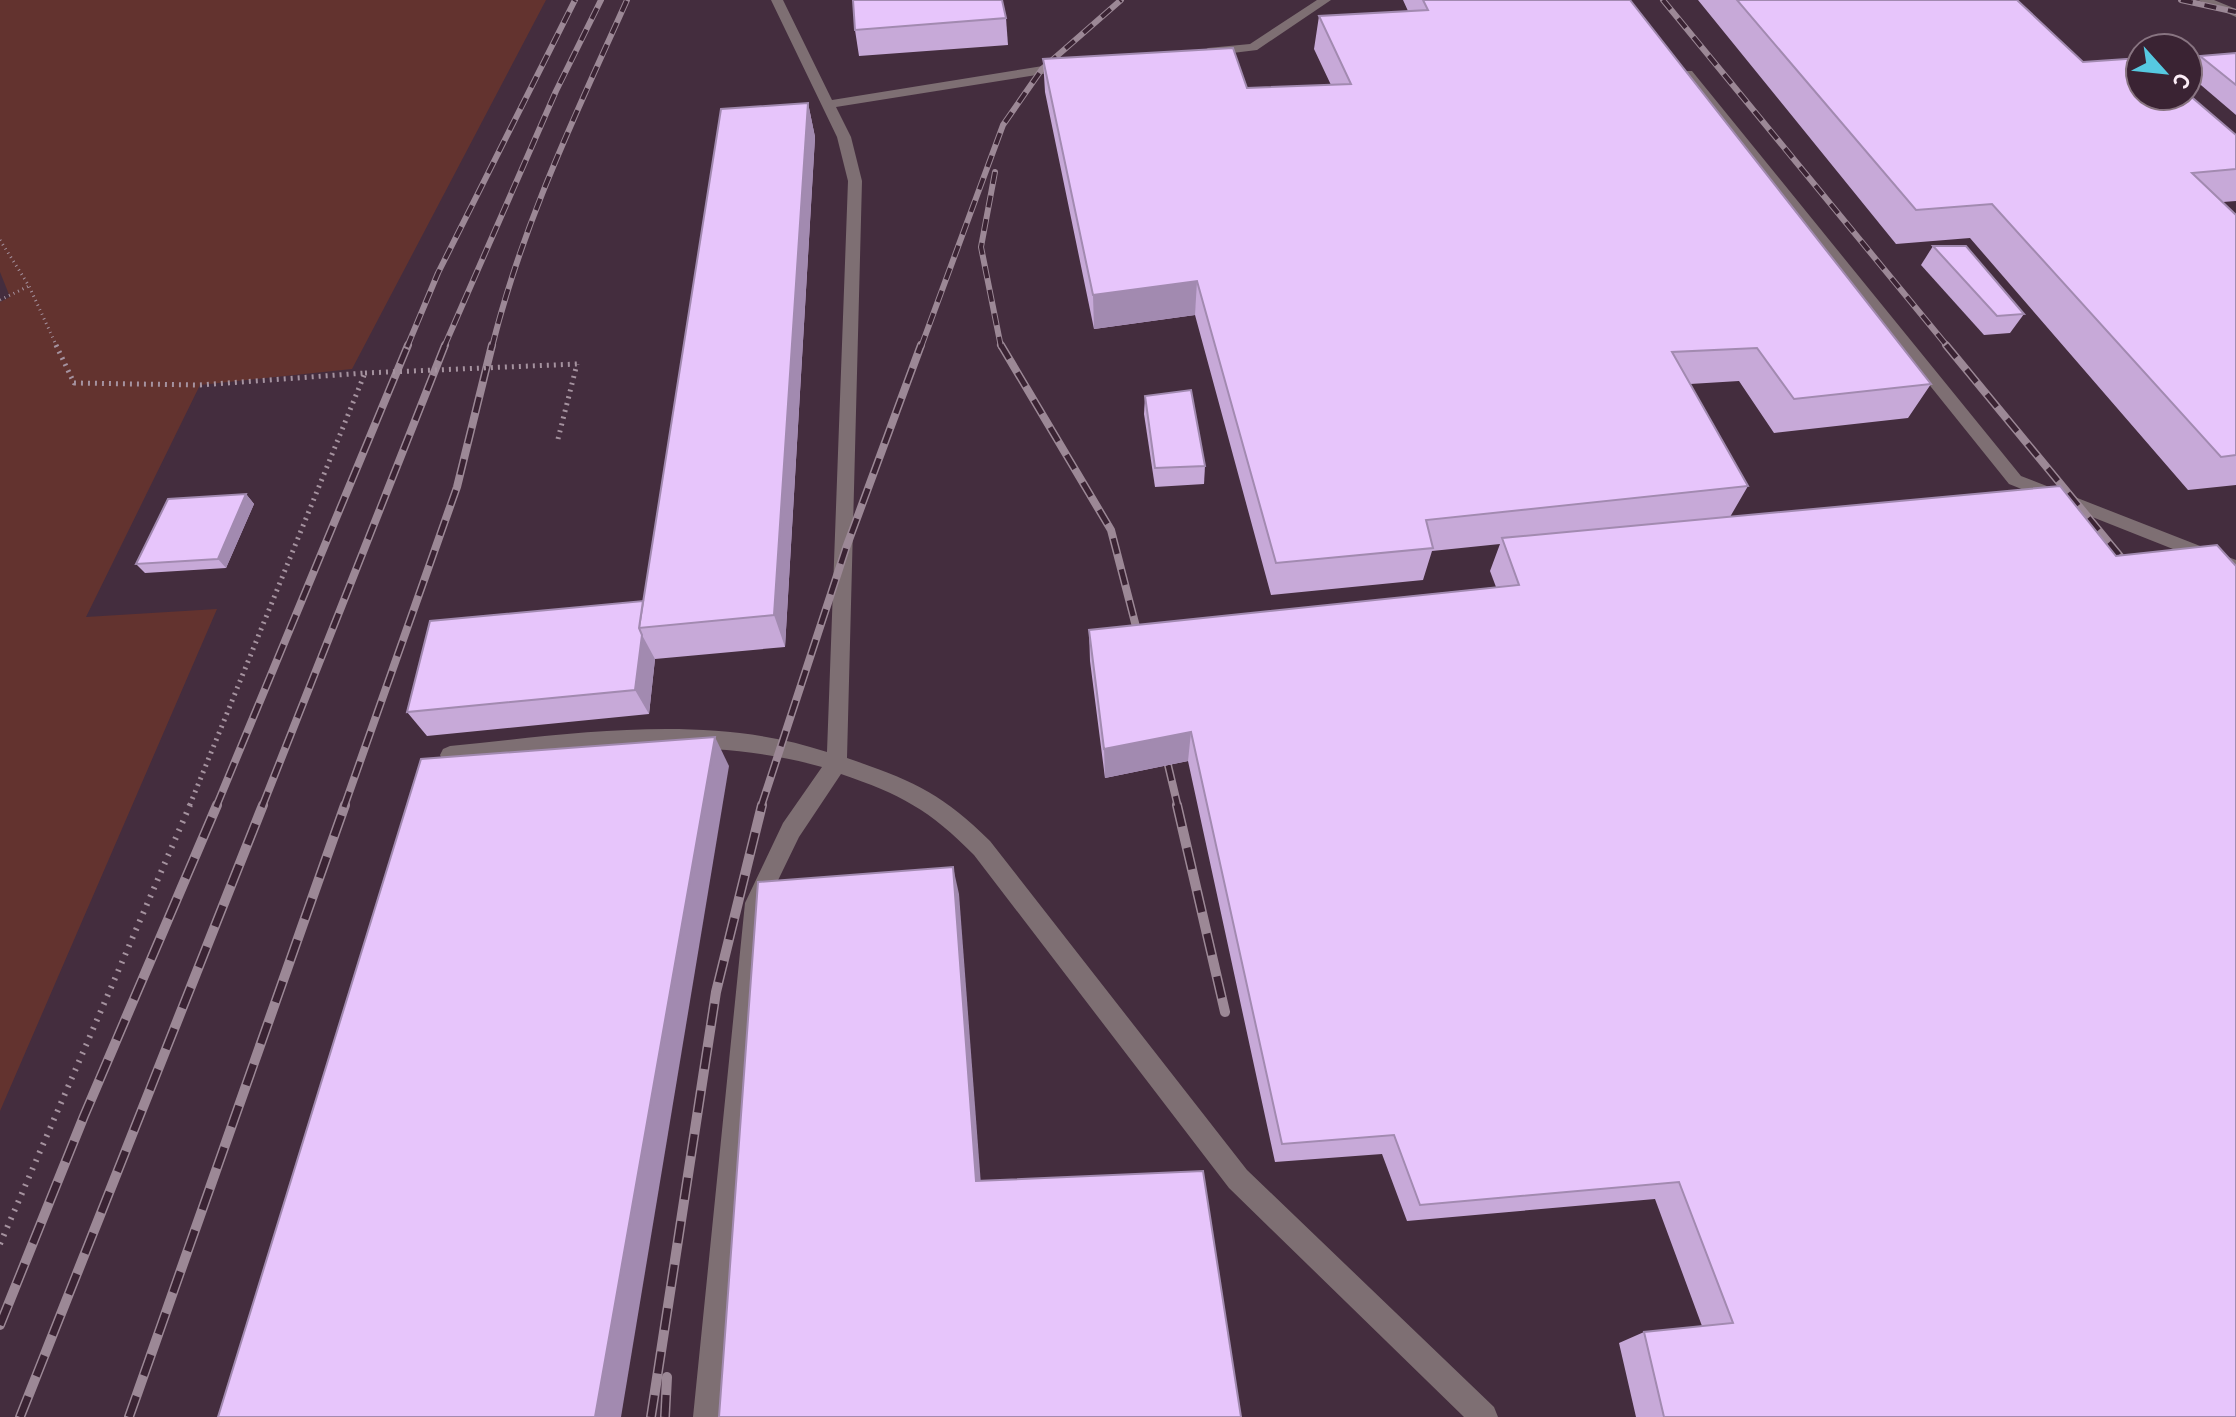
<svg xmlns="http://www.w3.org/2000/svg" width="2236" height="1417" font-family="Overpass,sans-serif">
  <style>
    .green { fill: #63332f }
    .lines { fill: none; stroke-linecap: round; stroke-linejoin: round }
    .path-far2 { stroke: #a5929f; stroke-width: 3; stroke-dasharray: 1 4; stroke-linecap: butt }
    .path-far1 { stroke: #a5929f; stroke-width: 5; stroke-dasharray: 2 5; stroke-linecap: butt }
    .path { stroke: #a5929f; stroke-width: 6; stroke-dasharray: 2 7; stroke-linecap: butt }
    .minor { fill: #7e6f73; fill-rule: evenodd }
    .rail-far2-casing { stroke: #9c8896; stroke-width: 6 }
    .rail-far1-casing { stroke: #9c8896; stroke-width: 8 }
    .rail-casing { stroke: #9c8896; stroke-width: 10 }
    .rail-far2 { stroke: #3a2333; stroke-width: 4; stroke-dasharray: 12; stroke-linecap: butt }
    .rail-far1 { stroke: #3a2333; stroke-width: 5; stroke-dasharray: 16; stroke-linecap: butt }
    .rail { stroke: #3a2333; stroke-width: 7; stroke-dasharray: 22; stroke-linecap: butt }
    .path-bridge { stroke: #a5929f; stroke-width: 5; stroke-dasharray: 2 5; stroke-linecap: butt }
    .wall { fill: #c7a9d8 }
    .shaded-wall { fill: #a28ab0 }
    .building { fill: #e7c5fb; stroke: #a28ab0; stroke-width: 2 }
  </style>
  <rect width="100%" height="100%" fill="#442d3e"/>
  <polygon class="green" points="0,0 546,0 352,369 200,385 86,617 217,609 0,1111 0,302 10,297 0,272"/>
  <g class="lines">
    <g class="path-far2">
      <polyline points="0,240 29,286 57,347"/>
      <polyline points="0,300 29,286"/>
    </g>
    <g class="path-far1">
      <polyline points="56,345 74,383 200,385 365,373 189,807"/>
      <polyline points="558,439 577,364"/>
    </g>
    <polyline class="path" points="0,1244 190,805"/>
    <g class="minor">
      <path d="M771,0H783L832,100L1068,62L1074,66L1068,70L836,107L851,137L862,181L847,758C911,780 942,793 990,841L1247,1170L1494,1407L1498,1417H1464L1229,1188L974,855C930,810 900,794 841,774L799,837L767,903L721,1417H693L745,903L783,823L822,767C701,733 573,751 450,764L443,761L440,755L443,749L450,746C572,734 708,712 827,752L848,181L837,137Z"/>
      <polygon points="1317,0 1331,0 1257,50 1208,56 1202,52 1208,48 1250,44"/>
      <polygon points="2198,0 2214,0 2236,9 2236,17"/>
      <polygon points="1682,71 1692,71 2021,476 2236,560 2236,574 2009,484 1682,77"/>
    </g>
    <g class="rail-far2-casing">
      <g id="rail-far2">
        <polyline points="1663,0 1948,347"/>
        <polyline points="2181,0 2236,12"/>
        <polyline points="995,172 981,247 1001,347"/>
        <polyline points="407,347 438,273 575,0"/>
        <polyline points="444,347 556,91 601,0"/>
        <path d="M492,347C522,225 576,114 627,0"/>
        <polyline points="921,347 1003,125 1042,69 1121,0"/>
      </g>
    </g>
    <g class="rail-far1-casing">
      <g id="rail-far1">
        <polyline points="1001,345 1111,530 1141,646"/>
        <polyline points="1946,345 2129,567"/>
        <polyline points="1168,765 1178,807"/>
        <polyline points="216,807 408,345"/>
        <polyline points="262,807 445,345"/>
        <polyline points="344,807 457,487 492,345"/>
        <polyline points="761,807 846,548 921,345"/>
      </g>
    </g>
    <g class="rail-casing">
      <g id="rail">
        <polyline points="1177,805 1225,1012"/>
        <polyline points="0,1325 84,1116 217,805"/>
        <polyline points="20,1417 263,805"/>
        <polyline points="129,1417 345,805"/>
        <polyline points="651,1417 716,992 762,805"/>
        <polyline points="665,1417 667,1377"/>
      </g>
    </g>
    <use href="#rail-far2" class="rail-far2"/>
    <use href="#rail-far1" class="rail-far1"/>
    <use href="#rail" class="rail"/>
    <polyline class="path-bridge" points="365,373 577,364"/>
  </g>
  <g class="wall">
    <polygon points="1403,0 1630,0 1931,384 1908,418 1774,433 1739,381 1690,384 1748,486 1730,517 2236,1417 1636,1417 1619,1343 1644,1332 1702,1326 1655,1199 1407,1221 1382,1154 1275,1162 1188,761 1105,778 1090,661 1089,630 1496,587 1490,571 1500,544 1432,551 1423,580 1271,595 1195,315 1094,329 1045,92 1043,59 1247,88 1331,85 1314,49 1319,16 1408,11"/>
    <polygon points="1698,0 2017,0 2083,62 2236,135 2236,201 2223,202 2236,215 2236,485 2188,490 1970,238 1896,244"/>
    <polygon points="1006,18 1008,45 859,56 855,30"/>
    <polygon points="2236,53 2236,115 2188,74 2200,56"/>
    <polygon points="808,103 815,137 785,647 655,659 649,714 427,736 407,712 643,601"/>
    <polygon points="1933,246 2024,314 2010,333 1984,335 1921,265"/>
    <polygon points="1145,396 1205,466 1204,484 1155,487 1144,414"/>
    <polygon points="246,494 254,504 226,568 145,573 136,564"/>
  </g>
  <g class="shaded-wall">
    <polygon points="808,103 815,137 785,647 774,615"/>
    <polygon points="1197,281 1195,315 1094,329 1093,295"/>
    <polygon points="246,494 254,504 226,568 218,559"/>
    <polygon points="642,635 655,659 649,714 635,690"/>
    <polygon points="1191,732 1188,761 1105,778 1104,749"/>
    <polygon points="715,737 729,766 621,1417 595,1417"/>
    <polygon points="953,867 959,894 982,1198 976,1181"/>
  </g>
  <g class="building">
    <polygon points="853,0 1002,0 1006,18 855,30"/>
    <polygon points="1423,0 1630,0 1931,384 1794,399 1757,348 1672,352 1748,486 1426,520 1433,548 1276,563 1197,281 1093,295 1043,59 1233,48 1247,88 1351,84 1319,16 1428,10"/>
    <polygon points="1737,0 2017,0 2083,62 2140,58 2140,96 2188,96 2188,94 2236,135 2236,169 2192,173 2236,215 2236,455 2221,457 1992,204 1916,210"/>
    <polygon points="2236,53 2236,85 2200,56"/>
    <polygon points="808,103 774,615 639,628 721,109"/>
    <polygon points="1933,246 1966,246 2024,314 1997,316"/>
    <polygon points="1191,390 1205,466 1155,468 1145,396"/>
    <polygon points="2060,486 2116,556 2217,545 2236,566 2236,1417 1664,1417 1644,1332 1733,1323 1679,1182 1420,1205 1394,1135 1282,1144 1191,732 1104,749 1089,630 1519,585 1502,538"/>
    <polygon points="246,494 218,559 136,564 168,499"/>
    <polygon points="643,601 639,628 642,635 635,690 407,712 430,621"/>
    <polygon points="715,737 595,1417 218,1417 421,759"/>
    <polygon points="953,867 976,1181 1203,1171 1241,1417 719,1417 758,882"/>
  </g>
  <g transform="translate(2164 72) rotate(117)"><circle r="38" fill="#3a2333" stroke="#887481" stroke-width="2"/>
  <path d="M0-6L14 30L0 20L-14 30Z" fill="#56c9e1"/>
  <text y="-12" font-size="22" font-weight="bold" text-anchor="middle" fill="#fcedf7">С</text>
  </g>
</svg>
